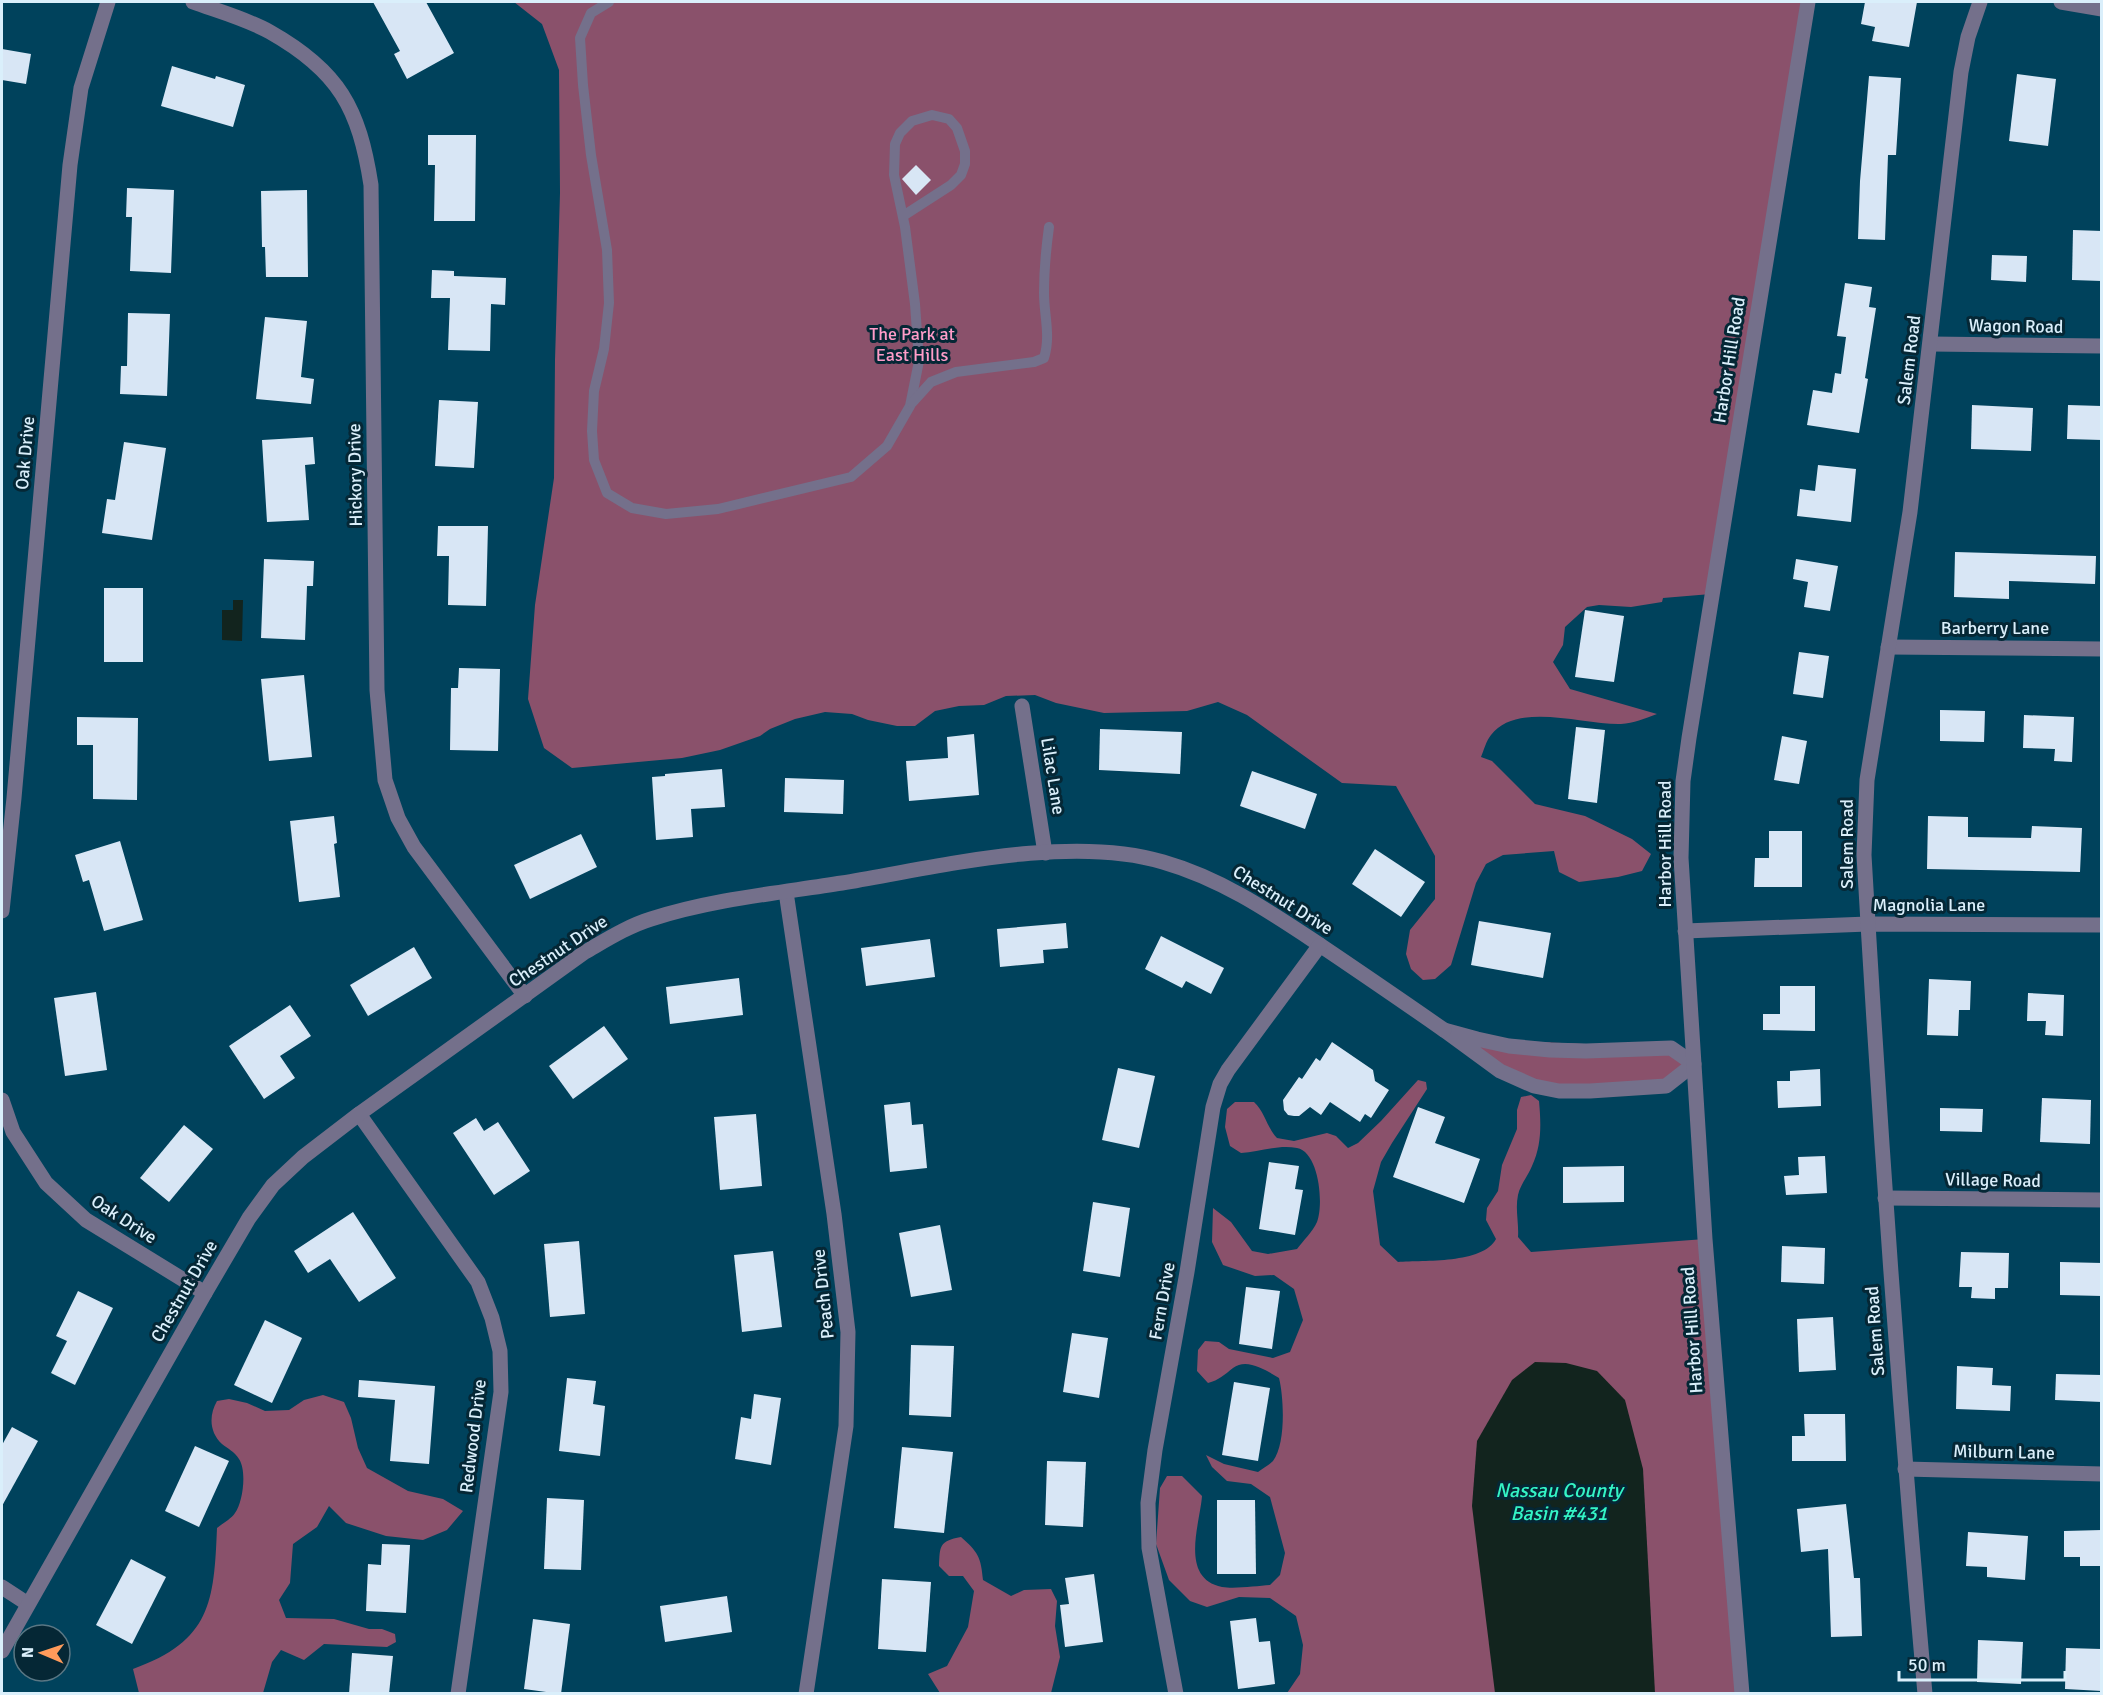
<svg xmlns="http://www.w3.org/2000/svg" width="2103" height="1695" font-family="Signika,sans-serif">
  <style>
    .green { fill: #8a516b }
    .water { fill: #12241e }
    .building { fill: #d8e6f5 }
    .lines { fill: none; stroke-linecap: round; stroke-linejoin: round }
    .service { stroke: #74708b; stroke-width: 10 }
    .minor { stroke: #74708b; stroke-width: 15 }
    .tertiary { stroke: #74708b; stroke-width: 15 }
    .labels { text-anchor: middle; stroke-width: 6; stroke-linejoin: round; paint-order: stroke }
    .street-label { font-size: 18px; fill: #daeffb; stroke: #052735 }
    .park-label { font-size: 18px; fill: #ff9dc9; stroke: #052735 }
    .water-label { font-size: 20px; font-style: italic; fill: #34f4c6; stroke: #052735 }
  </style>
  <rect width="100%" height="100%" fill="#00425c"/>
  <g class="green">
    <path d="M514,2H1809L1711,594L1663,598L1662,602L1631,607L1599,605L1587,607L1565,627L1563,645L1553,662L1570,689L1657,714C1644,719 1634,723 1621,724C1584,725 1517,701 1491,735C1486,741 1484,750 1481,757L1492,761L1535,804L1585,816L1632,839L1651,854L1642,871L1618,877L1579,882L1559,872L1554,851L1503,855L1486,864L1476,883L1451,965L1435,979L1423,980L1411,969L1406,954L1410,930L1435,899V856L1396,786L1342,783L1247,715L1218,702L1187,711L1104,713L1056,703L1035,695L1006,696L984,705L959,706L935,711L915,726H897L868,720L852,714L825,712L795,719L770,729L760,736L720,750L682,758L572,768L544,748L528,699L535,605L554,478L555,360L560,193L559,70L542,24Z"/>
    <polygon points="1477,1039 1671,1048 1694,1064 1666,1086 1559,1091 1470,1050"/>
    <path d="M1418,1080L1426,1082L1427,1089L1392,1143L1381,1162L1373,1191L1380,1245L1398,1262C1424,1260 1483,1264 1496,1239L1486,1220L1487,1208L1498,1191L1502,1165L1517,1129V1110L1521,1097L1531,1095L1539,1101C1541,1123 1542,1145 1532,1166C1528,1176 1520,1185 1518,1195C1515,1209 1519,1223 1518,1237L1531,1252L1705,1239L1742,1693H1287L1300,1674L1303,1645L1296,1616L1270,1598L1239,1597L1207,1607L1190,1601L1169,1580L1156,1544L1160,1488L1167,1476H1182L1202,1496C1200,1524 1179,1578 1222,1587C1235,1589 1257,1586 1270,1585L1280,1575L1285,1553L1270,1497L1251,1484L1227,1481L1212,1467L1206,1455L1224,1464L1258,1472C1262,1469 1269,1465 1273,1461C1286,1444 1284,1398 1279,1378C1267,1371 1247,1357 1233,1368C1224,1375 1219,1380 1208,1383L1197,1371L1198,1350L1205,1341L1219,1342L1229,1349L1273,1358L1290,1352L1303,1320L1294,1289L1274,1275L1255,1276L1223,1265L1212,1242L1213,1208L1231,1222L1252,1251L1268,1254L1297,1249C1303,1241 1313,1231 1317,1222C1324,1204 1319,1152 1297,1148C1279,1144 1259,1152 1241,1153L1230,1146L1225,1127L1227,1109L1235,1102H1254C1265,1112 1266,1126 1277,1138L1294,1141L1327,1133L1336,1136L1348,1148L1358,1143L1381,1121Z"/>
    <path d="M323,1395L344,1402L351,1418L358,1448L367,1468L408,1491L443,1499L463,1511L447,1530L423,1540L386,1536L346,1523L329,1506L317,1527L293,1544L290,1583L279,1600L286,1618L334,1619L369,1629H382L395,1634L396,1642L387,1647L324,1644L304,1660L281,1650L272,1662L263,1693H139L133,1669C211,1641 214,1602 217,1528C223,1523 231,1519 235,1513C243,1502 247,1471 239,1459C234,1451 228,1449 222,1444C209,1432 209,1415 217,1401L229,1399L247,1403L265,1411L289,1410L304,1400Z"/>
    <path d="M961,1537C978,1552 981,1557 983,1580L1011,1596L1024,1590L1051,1589L1057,1601L1055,1626L1060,1657L1051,1693H940L928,1674L947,1666L968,1627L974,1591L963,1576H949L939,1566C940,1546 939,1541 961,1537Z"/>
  </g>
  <g class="water">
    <polygon points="233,600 243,600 242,641 222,640 222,610 233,610"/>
    <polygon points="1535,1362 1566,1363 1597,1371 1625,1400 1643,1469 1655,1693 1495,1693 1472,1506 1477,1441 1512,1380"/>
  </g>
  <g class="building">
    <polygon points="373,2 426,2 454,53 407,79 394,54 400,51"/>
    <polygon points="1865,2 1917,2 1909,47 1872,41 1875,27 1861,24"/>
    <polygon points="2,49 31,54 26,84 2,80"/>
    <polygon points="172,66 215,79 216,76 245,85 233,127 161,106"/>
    <polygon points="2017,74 2056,79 2048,146 2009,141"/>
    <polygon points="1869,76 1901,78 1896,155 1888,155 1885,240 1858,239 1860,181"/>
    <polygon points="428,135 476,135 475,221 434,221 435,165 428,165"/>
    <polygon points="916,165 931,180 916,195 902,179"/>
    <polygon points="127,188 174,190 171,273 130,271 132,217 126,217"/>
    <polygon points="307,190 308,277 266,277 265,247 262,247 261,191"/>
    <polygon points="2073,230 2102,231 2102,281 2072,280"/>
    <polygon points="1992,255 2027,256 2026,282 1991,280"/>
    <polygon points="432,270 454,271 454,276 506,278 505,305 491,304 490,351 448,350 450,298 431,298"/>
    <polygon points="1845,283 1872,287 1869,307 1876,308 1865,378 1868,379 1859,433 1807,425 1813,390 1832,393 1835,373 1841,374 1846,337 1837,336"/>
    <polygon points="128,313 170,314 167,396 120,394 121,366 127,366"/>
    <polygon points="265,317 307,321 301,377 314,379 311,404 256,399"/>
    <polygon points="439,400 478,402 474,468 435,466"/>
    <polygon points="1972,405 2033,408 2031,451 1971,449"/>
    <polygon points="2068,405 2102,406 2102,440 2067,439"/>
    <polygon points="313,437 315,464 305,465 309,520 267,522 262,440"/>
    <polygon points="124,442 166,448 152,540 102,533 107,499 115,500"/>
    <polygon points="1818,465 1856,469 1851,522 1797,516 1800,489 1815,491"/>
    <polygon points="438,526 488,526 486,606 448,605 449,556 437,556"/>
    <polygon points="1955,552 2096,556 2095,584 2009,581 2009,599 1954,597"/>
    <polygon points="264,559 314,561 313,586 307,586 305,640 261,638"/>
    <polygon points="1796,559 1838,566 1830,611 1804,607 1808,582 1793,579"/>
    <rect x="104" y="588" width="39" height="74"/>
    <polygon points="1585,610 1624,616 1614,682 1575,677"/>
    <polygon points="1799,652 1829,656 1823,698 1793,694"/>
    <polygon points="459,668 500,669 498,751 450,750 451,688 458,688"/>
    <polygon points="304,675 312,757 269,761 261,679"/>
    <polygon points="1940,710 1985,711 1984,742 1940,741"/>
    <polygon points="2024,715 2074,717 2072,762 2054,761 2055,749 2023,748"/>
    <polygon points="77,717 138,718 137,800 93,799 93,745 77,745"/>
    <polygon points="1576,727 1605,730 1597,803 1568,799"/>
    <polygon points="1100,729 1182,732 1180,774 1099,770"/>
    <polygon points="974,734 979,795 909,801 906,761 948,758 947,737"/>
    <polygon points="1782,736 1807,741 1799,784 1774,780"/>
    <polygon points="722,769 725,807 691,809 693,837 656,840 652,777 665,776 665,774"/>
    <polygon points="1252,771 1317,794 1305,829 1240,806"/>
    <polygon points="785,778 844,780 843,814 784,812"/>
    <polygon points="334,816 337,843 334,844 340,897 299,902 290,821"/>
    <polygon points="1928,816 1968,817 1968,837 2031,838 2032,826 2082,828 2080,872 1927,869"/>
    <polygon points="1769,831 1802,831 1802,887 1754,887 1755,858 1769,858"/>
    <polygon points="581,834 597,867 530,899 514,865"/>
    <polygon points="120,841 143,920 104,931 89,880 83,882 75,855"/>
    <polygon points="1375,849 1425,882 1401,917 1352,884"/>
    <polygon points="1479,921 1551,933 1543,978 1471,965"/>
    <polygon points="1066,923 1068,948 1043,950 1044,963 1000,967 997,929"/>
    <polygon points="1161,936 1224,968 1211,994 1186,981 1182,988 1145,969"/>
    <polygon points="930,939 935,977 866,986 861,948"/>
    <polygon points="414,947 432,978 368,1016 350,985"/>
    <polygon points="739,978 743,1015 670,1024 666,987"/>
    <polygon points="1929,979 1971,981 1970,1010 1959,1010 1958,1036 1927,1035"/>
    <polygon points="1780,986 1815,986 1815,1031 1763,1030 1763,1014 1780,1014"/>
    <polygon points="96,992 107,1070 65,1076 54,998"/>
    <polygon points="2028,993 2064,995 2063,1036 2045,1035 2046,1021 2027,1021"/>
    <polygon points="290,1005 311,1036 280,1056 295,1078 264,1099 229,1046"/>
    <polygon points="604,1026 628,1059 573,1099 549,1066"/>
    <polygon points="1332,1042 1373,1070 1375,1081 1389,1090 1371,1118 1365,1114 1360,1122 1330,1102 1321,1115 1310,1107 1299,1116 1294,1116 1288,1115 1284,1110 1283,1100 1299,1077 1302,1079 1316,1058 1320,1061"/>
    <polygon points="1118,1068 1155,1076 1139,1148 1102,1140"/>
    <polygon points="1820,1069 1821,1106 1778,1108 1777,1081 1790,1081 1790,1071"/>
    <polygon points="2042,1098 2091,1100 2090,1144 2040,1142"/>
    <polygon points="910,1102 912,1125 923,1124 927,1168 890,1172 884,1105"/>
    <polygon points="1418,1107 1445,1117 1435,1143 1480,1159 1464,1203 1393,1177"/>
    <polygon points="1940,1108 1983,1109 1982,1132 1940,1131"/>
    <polygon points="756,1114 762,1186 720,1190 714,1117"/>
    <polygon points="476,1118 484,1131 498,1122 530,1171 494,1195 453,1133"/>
    <polygon points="184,1125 213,1149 169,1202 140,1178"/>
    <polygon points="1825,1156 1827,1193 1786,1195 1784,1176 1799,1175 1798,1157"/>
    <polygon points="1269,1162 1299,1166 1295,1189 1303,1190 1295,1235 1259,1229"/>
    <polygon points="1624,1166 1624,1202 1563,1203 1563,1167"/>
    <polygon points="1093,1202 1130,1208 1120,1277 1083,1271"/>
    <polygon points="353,1212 396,1278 359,1302 330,1259 308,1273 294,1251"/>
    <polygon points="940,1225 952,1290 911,1297 899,1233"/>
    <polygon points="579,1241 585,1314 550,1317 544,1244"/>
    <polygon points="1782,1246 1825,1248 1824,1284 1781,1282"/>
    <polygon points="773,1251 782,1327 742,1332 734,1255"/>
    <polygon points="1961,1252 2009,1253 2008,1288 1995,1288 1995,1299 1971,1298 1972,1287 1959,1287"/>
    <polygon points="2060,1262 2102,1263 2102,1296 2060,1295"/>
    <polygon points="1246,1287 1280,1291 1272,1349 1239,1344"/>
    <polygon points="78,1291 113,1308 75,1385 51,1373 67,1341 56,1336"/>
    <polygon points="1833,1317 1836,1370 1799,1372 1797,1319"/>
    <polygon points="265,1320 302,1338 272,1403 234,1385"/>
    <polygon points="1072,1333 1108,1338 1099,1398 1063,1392"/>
    <polygon points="911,1345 954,1346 951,1417 909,1415"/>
    <polygon points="1957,1366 1993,1368 1992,1385 2011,1386 2010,1411 1956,1409"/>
    <polygon points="2056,1374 2102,1375 2102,1402 2055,1400"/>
    <polygon points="567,1378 596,1381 593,1404 605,1406 600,1456 559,1451"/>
    <polygon points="359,1380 435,1386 429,1464 390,1461 395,1400 358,1397"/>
    <polygon points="1234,1382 1270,1388 1258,1461 1222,1455"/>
    <polygon points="754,1394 781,1398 771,1465 735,1459 741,1417 751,1419"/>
    <polygon points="1804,1414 1845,1414 1846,1461 1792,1461 1792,1436 1805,1436"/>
    <polygon points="12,1427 38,1441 2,1506 2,1445"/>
    <polygon points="195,1446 229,1461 199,1527 165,1511"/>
    <polygon points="902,1447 953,1452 944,1533 894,1528"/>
    <polygon points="1047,1461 1086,1462 1083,1527 1045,1525"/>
    <polygon points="547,1498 584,1500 581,1570 544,1569"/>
    <polygon points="1217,1500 1255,1500 1256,1574 1217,1574"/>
    <polygon points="1846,1504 1854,1578 1860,1578 1862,1636 1831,1637 1828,1549 1801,1552 1797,1509"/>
    <polygon points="2102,1530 2102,1566 2080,1566 2080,1557 2064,1557 2064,1531"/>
    <polygon points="1968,1532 2028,1536 2025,1580 1987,1577 1987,1567 1966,1566"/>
    <polygon points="382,1544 410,1545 406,1613 366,1611 368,1564 381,1565"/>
    <polygon points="131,1559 166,1577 132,1644 96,1625"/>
    <polygon points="1094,1574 1103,1642 1065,1647 1060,1605 1069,1604 1065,1578"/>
    <polygon points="882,1579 931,1582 926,1652 878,1649"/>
    <polygon points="727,1596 732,1632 665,1642 660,1606"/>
    <polygon points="1256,1618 1259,1642 1270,1641 1275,1684 1238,1689 1230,1621"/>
    <polygon points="533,1619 570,1624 561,1694 524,1689"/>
    <polygon points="1978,1640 2023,1642 2021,1684 1977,1682"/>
    <polygon points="2066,1648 2102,1649 2102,1691 2065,1689"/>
    <polygon points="352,1653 393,1656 389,1694 349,1694"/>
  </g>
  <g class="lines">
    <g class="service">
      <polyline points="609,2 591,13 580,38 583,85 591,155 607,250 609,303 604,349 594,391 592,431 594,460 607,493 632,508 666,514 718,509 851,477 887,446 910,406 919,361 915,304 905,227 894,175 895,144 900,133 912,121 932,115 949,119 957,128 965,151 965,164 961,175 951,185 903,216"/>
      <path d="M912,403L931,382L956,372L1034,362L1044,358C1051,336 1044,315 1044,293C1044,270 1046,249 1049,227"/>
    </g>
    <g class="minor">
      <path d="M193,2C218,11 247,19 270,32C339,71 359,108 371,185L377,690L385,780L398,818L414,847L525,996"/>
      <polyline points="2061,2 2102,9"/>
      <polyline points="1931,344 2102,346"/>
      <polyline points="1888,647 2102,649"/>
      <polyline points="1022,706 1045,853"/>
      <polyline points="786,892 834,1214 848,1332 846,1426 806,1694"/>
      <polyline points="2,911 14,798 70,165 81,88 108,2"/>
      <polyline points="1685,931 1868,924 2102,925"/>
      <polygon points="1444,1030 1477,1039 1509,1046 1550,1050 1586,1051 1671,1048 1694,1064 1666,1086 1590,1091 1559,1091 1534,1086 1500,1071"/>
      <polyline points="2,1100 13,1132 46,1183 86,1220 205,1293"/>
      <polyline points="359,1114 478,1282 492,1318 500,1351 501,1392 458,1694"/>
      <polyline points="1885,1198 2102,1200"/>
      <polyline points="1905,1469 2102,1474"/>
      <polyline points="2,1587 28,1604"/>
      <path d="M2,1651L205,1293L249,1218L273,1185L303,1157L359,1114L585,952C606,940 628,926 651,919C713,899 779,893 842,883C937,867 1070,834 1163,862C1219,878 1266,909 1314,941C1357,970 1401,1000 1444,1030"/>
      <polyline points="1176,1694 1149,1548 1148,1503 1155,1450 1187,1272 1213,1107 1220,1084 1228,1070 1320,945"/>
      <path d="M1925,1694C1900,1414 1880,1135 1864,855L1867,780L1910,512L1961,72L1968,37L1980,2"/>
    </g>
    <polyline class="tertiary" points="1742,1694 1705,1239 1681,858 1683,781 1689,738 1808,2"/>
  </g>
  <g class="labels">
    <g class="street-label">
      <text transform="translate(2016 326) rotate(1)" y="6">Wagon Road</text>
      <text transform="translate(1729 360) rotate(-81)" y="6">Harbor Hill Road</text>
      <text transform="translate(1909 360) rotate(-83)" y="6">Salem Road</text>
      <text transform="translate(25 453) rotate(-85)" y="6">Oak Drive</text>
      <text transform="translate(355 475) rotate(-91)" y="6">Hickory Drive</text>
      <text x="1995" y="634">Barberry Lane</text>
      <text transform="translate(1053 776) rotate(81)" y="6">Lilac Lane</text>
      <text transform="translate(1665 844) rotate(-90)" y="6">Harbor Hill Road</text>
      <text transform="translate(1847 844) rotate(-90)" y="6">Salem Road</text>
      <text transform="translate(1283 900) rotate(32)" y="6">Chestnut Drive</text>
      <text x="1929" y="911">Magnolia Lane</text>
      <text transform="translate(558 951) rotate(-34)" y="6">Chestnut Drive</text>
      <text transform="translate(1993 1180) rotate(1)" y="6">Village Road</text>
      <text transform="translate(124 1219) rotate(33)" y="6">Oak Drive</text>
      <text transform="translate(184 1291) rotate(-60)" y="6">Chestnut Drive</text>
      <text transform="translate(823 1294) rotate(-96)" y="6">Peach Drive</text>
      <text transform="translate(1162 1301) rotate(-80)" y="6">Fern Drive</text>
      <text transform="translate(1692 1330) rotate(-94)" y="6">Harbor Hill Road</text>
      <text transform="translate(1875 1331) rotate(-94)" y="6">Salem Road</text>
      <text transform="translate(473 1436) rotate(-83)" y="6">Redwood Drive</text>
      <text transform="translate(2004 1452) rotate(1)" y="6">Milburn Lane</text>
    </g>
    <g class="park-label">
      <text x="912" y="340">The Park at<tspan x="912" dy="21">East Hills</tspan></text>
    </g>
    <g class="water-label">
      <text x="1559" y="1497">Nassau County<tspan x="1559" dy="23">Basin #431</tspan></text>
    </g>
  </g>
  <rect width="2103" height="1695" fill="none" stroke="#daeffb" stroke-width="6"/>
  <g transform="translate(42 1653) rotate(272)"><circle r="28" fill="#052735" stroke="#5a7784" stroke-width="1.5"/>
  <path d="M0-4.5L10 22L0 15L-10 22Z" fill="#ff9b5b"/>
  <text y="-9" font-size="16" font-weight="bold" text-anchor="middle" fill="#daeffb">N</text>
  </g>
  <path d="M1899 1671v9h166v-9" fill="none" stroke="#daeffb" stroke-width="3"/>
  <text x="1908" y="1671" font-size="18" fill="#daeffb" stroke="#052735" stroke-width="4.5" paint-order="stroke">50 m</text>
</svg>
